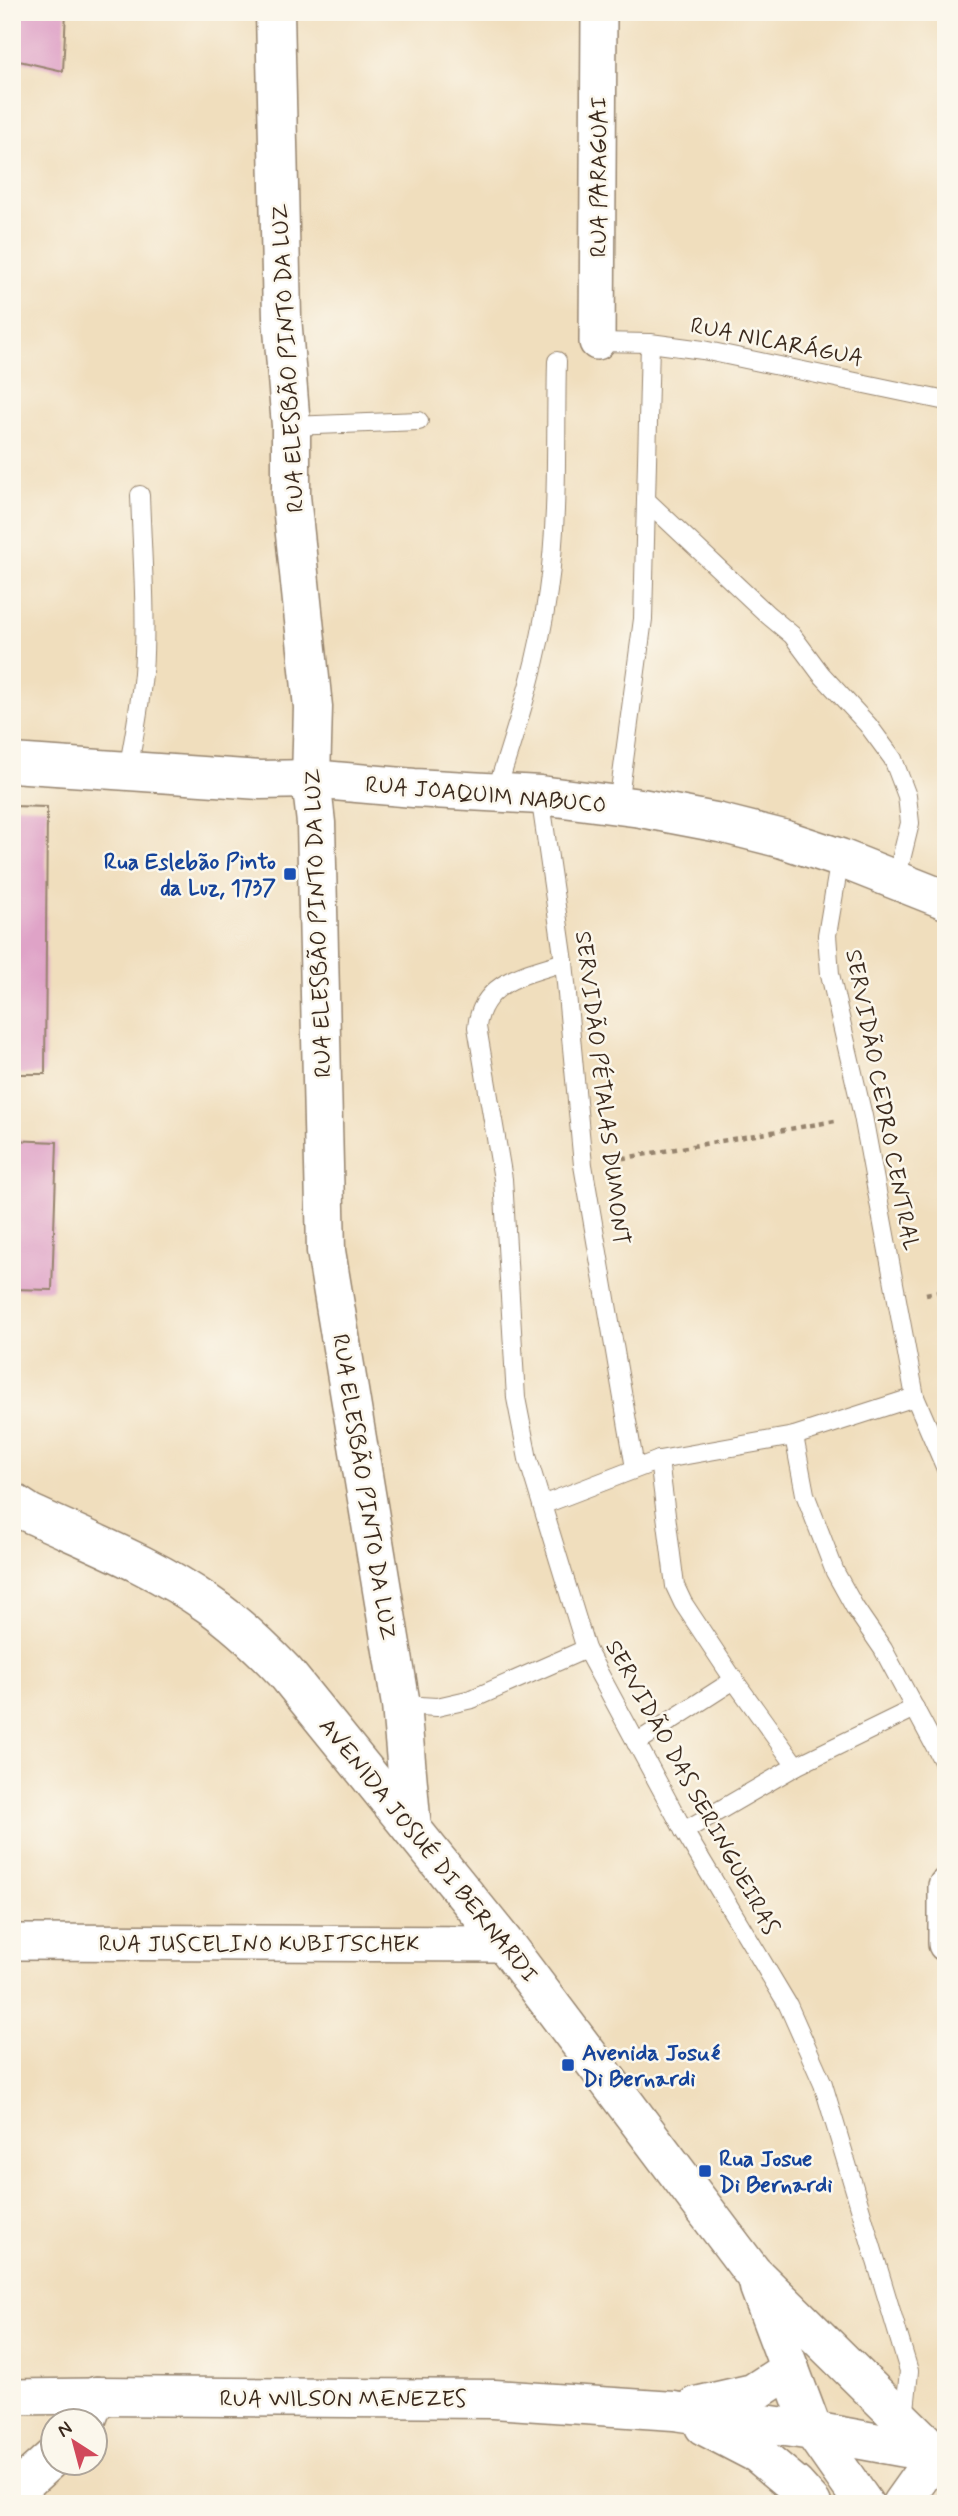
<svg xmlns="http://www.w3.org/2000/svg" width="958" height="2516" font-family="Mynerve,sans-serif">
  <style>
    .building { fill: #dfa3c7 }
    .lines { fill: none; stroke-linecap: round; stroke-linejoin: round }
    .lane-casing { stroke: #96846e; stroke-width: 20 }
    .street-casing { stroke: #96846e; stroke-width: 38 }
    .secondary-casing { stroke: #96846e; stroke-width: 41 }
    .primary-casing { stroke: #96846e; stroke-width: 41 }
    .highway-casing { stroke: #96846e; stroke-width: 41 }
    .path { stroke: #96846e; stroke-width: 4.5; stroke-dasharray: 5 5; stroke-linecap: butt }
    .lane { stroke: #fff; stroke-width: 18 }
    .street { stroke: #fff; stroke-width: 35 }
    .secondary { stroke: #fff; stroke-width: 38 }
    .primary { stroke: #fff; stroke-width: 38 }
    .highway { stroke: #fff; stroke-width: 38 }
    .transit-dot { fill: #1a4fb4; stroke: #fbf7ec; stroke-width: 2.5 }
    .labels { text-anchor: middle; stroke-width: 5; stroke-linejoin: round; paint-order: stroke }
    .street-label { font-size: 23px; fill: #3b2a1e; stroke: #fbf7ec }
    .transit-label { font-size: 23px; font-weight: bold; fill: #164399; stroke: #fbf7ec; text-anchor: start }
  </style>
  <rect width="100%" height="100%" fill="#fbf7ec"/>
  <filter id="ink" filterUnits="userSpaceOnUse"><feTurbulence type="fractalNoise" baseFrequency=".0143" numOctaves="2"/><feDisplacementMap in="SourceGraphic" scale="14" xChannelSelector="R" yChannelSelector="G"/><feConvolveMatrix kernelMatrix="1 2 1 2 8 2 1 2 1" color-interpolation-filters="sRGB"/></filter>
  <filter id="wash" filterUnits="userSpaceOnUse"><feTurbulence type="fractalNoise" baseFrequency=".00686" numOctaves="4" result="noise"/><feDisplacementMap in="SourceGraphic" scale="28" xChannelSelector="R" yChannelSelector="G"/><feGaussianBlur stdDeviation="1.57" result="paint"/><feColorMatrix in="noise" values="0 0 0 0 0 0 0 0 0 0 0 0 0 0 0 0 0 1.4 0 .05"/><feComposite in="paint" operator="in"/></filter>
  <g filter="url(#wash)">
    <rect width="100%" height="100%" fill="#f0debd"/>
    <g id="blocks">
      <g class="building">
        <polygon points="18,12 66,12 63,71 19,61"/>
        <polygon points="12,806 47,807 45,1074 12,1074"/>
        <polygon points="12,1140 57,1142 52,1290 12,1289"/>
      </g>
    </g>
  </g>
  <g filter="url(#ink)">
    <use href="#blocks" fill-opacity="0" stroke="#96846e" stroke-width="2"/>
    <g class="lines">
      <g class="lane-casing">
        <g id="lane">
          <polyline points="597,342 650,343 703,350 946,401"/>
          <polyline points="291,426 419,421"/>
          <polyline points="646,500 768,615 792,635 821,674 868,725 893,759 907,796 910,823 896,880"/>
          <path d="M128,770C134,738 140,706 143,673C147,614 142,554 140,495"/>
          <path d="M496,792C517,726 539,660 548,591C559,516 555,437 557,361"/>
          <polyline points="540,795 564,962 583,1165 635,1468"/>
          <polyline points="618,805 643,619 650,343"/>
          <polyline points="840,858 827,935 830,974 863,1116 915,1397 946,1469"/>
          <path d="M564,962C527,974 482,981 477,1027L503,1179L516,1398L528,1459L586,1649L684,1831L788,2005L823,2084L909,2371L904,2420"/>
          <polyline points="794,1436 805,1494 835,1572 855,1608 883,1649 946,1767"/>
          <polyline points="659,1460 675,1586 683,1603 734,1680 796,1766"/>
          <polyline points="542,1505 659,1460 794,1436 915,1397"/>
          <polyline points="401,1705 437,1707 472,1699 586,1649"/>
          <polyline points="636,1743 734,1680"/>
          <polyline points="684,1831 796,1766 915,1708"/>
        </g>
      </g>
      <g class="street-casing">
        <g id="street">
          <polyline points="597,342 599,12"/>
          <polyline points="946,1886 946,1944"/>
          <polyline points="12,1942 505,1944"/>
          <polyline points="12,2397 96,2396"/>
        </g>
      </g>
      <g class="secondary-casing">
        <g id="secondary">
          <polyline points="275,12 282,317 291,426 291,496 313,707 311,779 316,823 326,1251 401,1705 412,1829"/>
          <polyline points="12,763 260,780 311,779 414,788 540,795 641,808 720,823 783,839 840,858 946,900"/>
        </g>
      </g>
      <g class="primary-casing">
        <g id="primary">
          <path d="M12,1502L29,1513C89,1541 154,1566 208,1604C236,1623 261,1647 285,1672L505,1944L752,2272L946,2463"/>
          <polyline points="759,2287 813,2431 864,2504"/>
          <polyline points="96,2396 494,2399 674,2411 813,2431 944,2455"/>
          <polyline points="696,2406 753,2393 790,2369"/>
          <polyline points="704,2426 758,2454 795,2485 812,2504"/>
          <polyline points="901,2504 923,2473 940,2455"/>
        </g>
      </g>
      <g class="highway-casing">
        <g id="highway">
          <polyline points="86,2422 96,2396"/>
          <polyline points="12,2494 52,2458"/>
        </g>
      </g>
      <g class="path">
        <polyline points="613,1160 835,1121"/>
        <polyline points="926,1294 946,1290"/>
      </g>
      <use href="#lane" class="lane"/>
      <use href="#street" class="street"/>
      <use href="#secondary" class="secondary"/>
      <use href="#primary" class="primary"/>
      <use href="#highway" class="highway"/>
    </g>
  </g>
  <g class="transit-dot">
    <rect x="283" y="867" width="14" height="14" rx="3.5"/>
    <rect x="561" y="2058" width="14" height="14" rx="3.5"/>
    <rect x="698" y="2164" width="14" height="14" rx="3.5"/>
  </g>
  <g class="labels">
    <g class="street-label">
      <text transform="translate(598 177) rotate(-90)" y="8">RUA PARAGUAI</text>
      <text transform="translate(777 341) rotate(11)" y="8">RUA NICARÁGUA</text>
      <text transform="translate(287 358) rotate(-93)" y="8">RUA ELESBÃO PINTO DA LUZ</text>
      <text transform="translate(486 794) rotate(5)" y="8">RUA JOAQUIM NABUCO</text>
      <text transform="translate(317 923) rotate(-92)" y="8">RUA ELESBÃO PINTO DA LUZ</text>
      <text transform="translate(603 1088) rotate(83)" y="8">SERVIDÃO PÉTALAS DUMONT</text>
      <text transform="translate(883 1100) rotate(79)" y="8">SERVIDÃO CEDRO CENTRAL</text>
      <text transform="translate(365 1487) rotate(81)" y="8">RUA ELESBÃO PINTO DA LUZ</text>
      <text transform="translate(693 1787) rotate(61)" y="8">SERVIDÃO DAS SERINGUEIRAS</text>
      <text transform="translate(429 1850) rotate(51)" y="8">AVENIDA JOSUÉ DI BERNARDI</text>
      <text x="259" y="1951">RUA JUSCELINO KUBITSCHEK</text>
      <text x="343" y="2406">RUA WILSON MENEZES</text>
    </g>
    <g class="transit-label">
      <text x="276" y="869" text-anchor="end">Rua Eslebão Pinto<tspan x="276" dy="26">da Luz, 1737</tspan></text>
      <text x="582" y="2060">Avenida Josué<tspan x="582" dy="26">Di Bernardi</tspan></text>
      <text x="719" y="2166">Rua Josue<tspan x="719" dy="26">Di Bernardi</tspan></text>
    </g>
  </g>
  <rect width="958" height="2516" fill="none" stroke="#fbf7ec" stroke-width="42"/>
  <g transform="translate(74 2442) rotate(324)"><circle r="33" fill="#fbf7ec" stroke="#aea59a" stroke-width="2"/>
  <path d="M0-5L12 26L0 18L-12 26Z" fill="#d1495b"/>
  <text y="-10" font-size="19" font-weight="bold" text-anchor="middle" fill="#3b2a1e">N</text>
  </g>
</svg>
